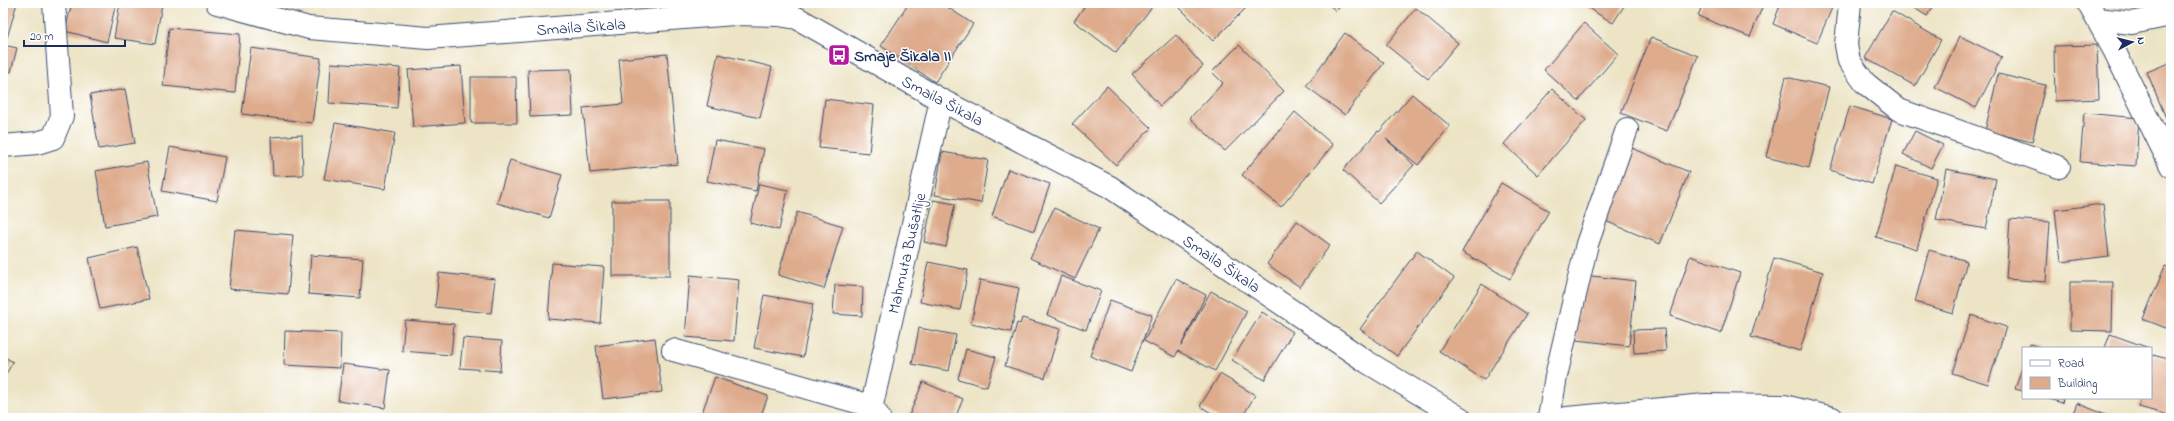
<svg xmlns="http://www.w3.org/2000/svg" width="2174" height="421" font-family="'Indie Flower',sans-serif">
  <style>
    .building { fill: #deab8c }
    .lines { fill: none; stroke-linecap: round; stroke-linejoin: round }
    .minor-casing { stroke: #3a4a6d; stroke-width: 24 }
    .minor { stroke: #fff; stroke-width: 22 }
    .labels { text-anchor: middle; stroke-width: 3; stroke-linejoin: round; paint-order: stroke }
    .street-label { font-size: 16px; fill: #1b2f5e; stroke: #fff }
    .poi-label { font-size: 16px; font-weight: bold; fill: #1b2f5e; stroke: #fff; text-anchor: start }
  </style>
  <rect width="100%" height="100%" fill="#fff"/>
  <filter id="ink" filterUnits="userSpaceOnUse"><feTurbulence type="fractalNoise" baseFrequency=".025" numOctaves="2"/><feDisplacementMap in="SourceGraphic" scale="8" xChannelSelector="R" yChannelSelector="G"/><feConvolveMatrix kernelMatrix="1 2 1 2 8 2 1 2 1" color-interpolation-filters="sRGB"/></filter>
  <filter id="wash" filterUnits="userSpaceOnUse"><feTurbulence type="fractalNoise" baseFrequency=".012" numOctaves="4" result="noise"/><feDisplacementMap in="SourceGraphic" scale="16" xChannelSelector="R" yChannelSelector="G"/><feGaussianBlur stdDeviation="0.9" result="paint"/><feColorMatrix in="noise" values="0 0 0 0 0 0 0 0 0 0 0 0 0 0 0 0 0 1.4 0 .05"/><feComposite in="paint" operator="in"/></filter>
  <g filter="url(#wash)">
    <rect width="100%" height="100%" fill="#ede4c5"/>
    <g id="blocks">
      <g class="building">
        <polygon points="3,3 17,3 7,38 3,37"/>
        <polygon points="72,3 116,3 107,42 65,31"/>
        <polygon points="120,3 162,4 155,44 114,38"/>
        <polygon points="909,3 941,3 973,24 935,82 881,46"/>
        <polygon points="1087,3 1155,3 1116,53 1074,21"/>
        <polygon points="1184,3 1251,3 1213,41 1180,8"/>
        <polygon points="1327,3 1344,3 1336,11"/>
        <polygon points="1580,3 1626,3 1613,23"/>
        <polygon points="1703,3 1764,3 1750,37 1698,16"/>
        <polygon points="1781,3 1834,3 1817,43 1773,24"/>
        <polygon points="1906,3 1935,3 1927,16"/>
        <polygon points="1416,8 1458,43 1428,79 1386,45"/>
        <polygon points="1892,11 1941,40 1915,86 1865,58"/>
        <polygon points="1584,23 1618,54 1578,101 1544,70"/>
        <polygon points="169,28 240,34 235,93 163,86"/>
        <polygon points="1345,33 1384,63 1345,115 1306,86"/>
        <polygon points="1176,35 1203,66 1160,106 1132,74"/>
        <polygon points="1960,36 2002,57 1976,108 1935,87"/>
        <polygon points="1651,37 1698,56 1667,131 1621,113"/>
        <polygon points="3,45 17,48 11,72 3,71"/>
        <polygon points="1239,45 1284,91 1225,151 1190,118 1223,83 1212,72"/>
        <polygon points="2097,45 2099,99 2055,101 2054,46"/>
        <polygon points="251,48 321,58 312,123 242,114"/>
        <polygon points="667,54 678,164 590,173 583,108 623,104 619,59"/>
        <polygon points="718,54 772,67 760,118 707,106"/>
        <polygon points="2171,62 2171,122 2168,123 2147,72"/>
        <polygon points="331,63 400,68 397,108 329,103"/>
        <polygon points="461,66 465,123 413,127 408,70"/>
        <polygon points="571,69 573,115 530,117 528,70"/>
        <polygon points="1998,74 2045,85 2032,142 1985,131"/>
        <polygon points="471,77 516,77 517,123 471,123"/>
        <polygon points="1786,77 1829,87 1809,168 1766,157"/>
        <polygon points="1107,86 1151,128 1116,165 1072,124"/>
        <polygon points="125,89 135,143 99,149 90,95"/>
        <polygon points="1552,89 1586,120 1538,175 1504,144"/>
        <polygon points="1412,94 1450,126 1418,165 1386,139 1414,165 1379,203 1343,170 1378,131 1379,132"/>
        <polygon points="825,99 874,105 869,153 819,148"/>
        <polygon points="1850,106 1892,119 1872,184 1830,170"/>
        <polygon points="1295,112 1333,145 1281,207 1242,175"/>
        <polygon points="2084,113 2139,118 2136,166 2080,162"/>
        <polygon points="335,123 395,133 385,189 324,179"/>
        <polygon points="1915,131 1943,145 1931,168 1903,154"/>
        <polygon points="302,135 303,175 273,176 271,137"/>
        <polygon points="715,140 764,149 756,191 707,181"/>
        <polygon points="170,147 225,157 217,201 162,191"/>
        <polygon points="1632,148 1689,172 1660,244 1603,220"/>
        <polygon points="942,152 988,160 981,203 935,195"/>
        <polygon points="510,160 562,175 549,218 497,203"/>
        <polygon points="147,162 157,217 105,226 96,171"/>
        <polygon points="1896,166 1937,178 1917,249 1876,237"/>
        <polygon points="1008,169 1050,184 1034,231 992,216"/>
        <polygon points="1946,169 1996,179 1986,229 1936,220"/>
        <polygon points="1501,183 1549,211 1510,279 1462,252"/>
        <polygon points="759,184 788,190 779,230 750,223"/>
        <polygon points="933,200 955,204 946,247 924,242"/>
        <rect x="612" y="201" width="58" height="75"/>
        <polygon points="2103,204 2109,256 2061,262 2055,210"/>
        <polygon points="1054,208 1099,229 1075,279 1030,258"/>
        <polygon points="797,212 843,226 824,289 778,275"/>
        <polygon points="2010,219 2050,222 2046,282 2006,279"/>
        <polygon points="1297,221 1330,245 1300,287 1267,264"/>
        <polygon points="235,230 293,235 288,294 229,289"/>
        <polygon points="137,247 149,299 100,309 89,258"/>
        <polygon points="1929,250 1967,261 1953,313 1915,302"/>
        <polygon points="1417,251 1454,278 1397,356 1360,329"/>
        <polygon points="311,255 363,259 360,298 308,294"/>
        <polygon points="1690,256 1740,273 1721,333 1670,316"/>
        <polygon points="1774,258 1823,272 1800,351 1751,337"/>
        <polygon points="928,262 968,270 960,310 920,302"/>
        <polygon points="552,263 604,267 600,323 548,319"/>
        <polygon points="2165,266 2171,268 2171,330 2143,319"/>
        <polygon points="439,273 495,279 491,313 435,307"/>
        <polygon points="690,275 739,280 734,341 685,337"/>
        <polygon points="1583,275 1636,281 1629,346 1576,340"/>
        <polygon points="1061,276 1101,291 1086,330 1047,315"/>
        <polygon points="1176,279 1206,295 1181,346 1211,291 1247,311 1215,371 1178,351 1175,357 1144,341"/>
        <polygon points="980,280 1019,288 1011,332 971,324"/>
        <polygon points="2070,282 2113,282 2112,331 2070,330"/>
        <polygon points="1482,284 1527,314 1484,380 1439,351"/>
        <polygon points="835,285 863,287 862,316 833,314"/>
        <polygon points="764,295 813,304 803,357 754,348"/>
        <polygon points="1110,300 1152,315 1131,372 1090,356"/>
        <polygon points="1262,312 1293,332 1264,380 1232,360"/>
        <polygon points="1971,315 2006,327 1988,384 1952,373"/>
        <polygon points="1022,318 1060,329 1045,378 1005,366 1017,323 1020,324"/>
        <polygon points="405,320 454,324 451,355 402,351"/>
        <polygon points="919,328 956,335 949,371 912,364"/>
        <polygon points="1664,329 1666,351 1634,353 1633,330"/>
        <polygon points="285,331 341,333 340,368 284,365"/>
        <polygon points="2110,334 2149,348 2105,348"/>
        <polygon points="463,338 502,341 500,371 460,368"/>
        <polygon points="655,338 662,392 603,399 596,346"/>
        <polygon points="2030,344 2043,348 2028,348"/>
        <polygon points="966,349 996,357 987,387 958,379"/>
        <polygon points="2153,355 2171,360 2171,416 2139,407 2141,398 2151,398 2151,362"/>
        <polygon points="3,356 13,362 3,379"/>
        <polygon points="343,364 390,370 385,408 338,401"/>
        <polygon points="2023,365 2023,391 2015,389"/>
        <polygon points="1220,374 1255,395 1242,418 1219,418 1200,406"/>
        <polygon points="715,377 768,396 760,418 700,418"/>
        <polygon points="923,382 963,399 955,418 908,418"/>
        <polygon points="2046,398 2063,398 2062,403"/>
        <polygon points="2077,403 2113,418 2071,418"/>
        <polygon points="779,415 792,417 792,418 778,418"/>
      </g>
    </g>
  </g>
  <g filter="url(#ink)">
    <use href="#blocks" fill-opacity="0" stroke="#3a4a6d" stroke-width="1"/>
    <g class="lines">
      <g class="minor-casing">
        <g id="minor">
          <polyline points="217,3 309,28 428,38 734,14 778,15 797,18 941,100 1110,187 1367,362 1460,418"/>
          <polyline points="1850,3 1846,45 1849,61 1865,83 1899,110 2059,167"/>
          <polyline points="2088,3 2114,50 2171,166"/>
          <polyline points="2098,19 2132,23 2171,15"/>
          <polyline points="3,146 37,143 53,138 62,116 54,3"/>
          <polyline points="673,350 871,406 879,417"/>
          <polyline points="869,418 941,100"/>
          <polyline points="1549,418 1556,376 1587,244 1627,129"/>
          <polyline points="1567,418 1705,405 1784,406 1832,418"/>
        </g>
      </g>
      <use href="#minor" class="minor"/>
    </g>
  </g>
  <defs>
    <g id="bus-square" transform="scale(1.15)"><rect x="-9" y="-9" width="18" height="18" rx="4" fill="#b5179e" stroke="#fff"/><path d="M-5-6H5V4H4V6H2V4H-2V6H-4V4H-5ZM-3.5-4V0h7V-4ZM-3.5 1.2v1.5H-2V1.2ZM2 1.2v1.5H3.5V1.2Z" fill="#fff"/></g>
  </defs>
  <g fill-rule="evenodd">
    <use href="#bus-square" x="839" y="55"/>
  </g>
  <g class="labels">
    <g class="street-label">
      <text transform="translate(581 26) rotate(-4)" y="6">Smaila Šikala</text>
      <text transform="translate(943 100) rotate(28)" y="6">Smaila Šikala</text>
      <text transform="translate(906 253) rotate(-77)" y="6">Mahmuta Bušatlije</text>
      <text transform="translate(1222 263) rotate(34)" y="6">Smaila Šikala</text>
    </g>
    <g class="poi-label">
      <text x="854" y="61">Smaje Šikala II</text>
    </g>
  </g>
  <rect width="2174" height="421" fill="none" stroke="#fff" stroke-width="16"/>
  <rect x="2022" y="347" width="130" height="52" fill="#ffffff" stroke="#a4acbf"/>
  <rect x="2030" y="360" width="20" height="6" fill="#ffffff" stroke="#a4acbf"/>
  <text x="2058" y="367" font-size="12" fill="#1b2f5e">Road</text>
  <rect x="2030" y="377" width="20" height="12" fill="#deab8c" stroke="#a4acbf"/>
  <text x="2058" y="387" font-size="12" fill="#1b2f5e">Building</text>
  <g transform="translate(2132 42) rotate(83)" stroke="#ffffff" stroke-width="3" paint-order="stroke">
  <path d="M0-3L7 15L0 10L-7 15Z" fill="#1b2f5e"/>
  <text y="-6" font-size="11" font-weight="bold" text-anchor="middle" fill="#1b2f5e">N</text>
  </g>
  <path d="M24 40v6h101v-6" fill="none" stroke="#1b2f5e" stroke-width="2"/>
  <text x="30" y="40" font-size="12" fill="#1b2f5e" stroke="#ffffff" stroke-width="3" paint-order="stroke">20 m</text>
</svg>
